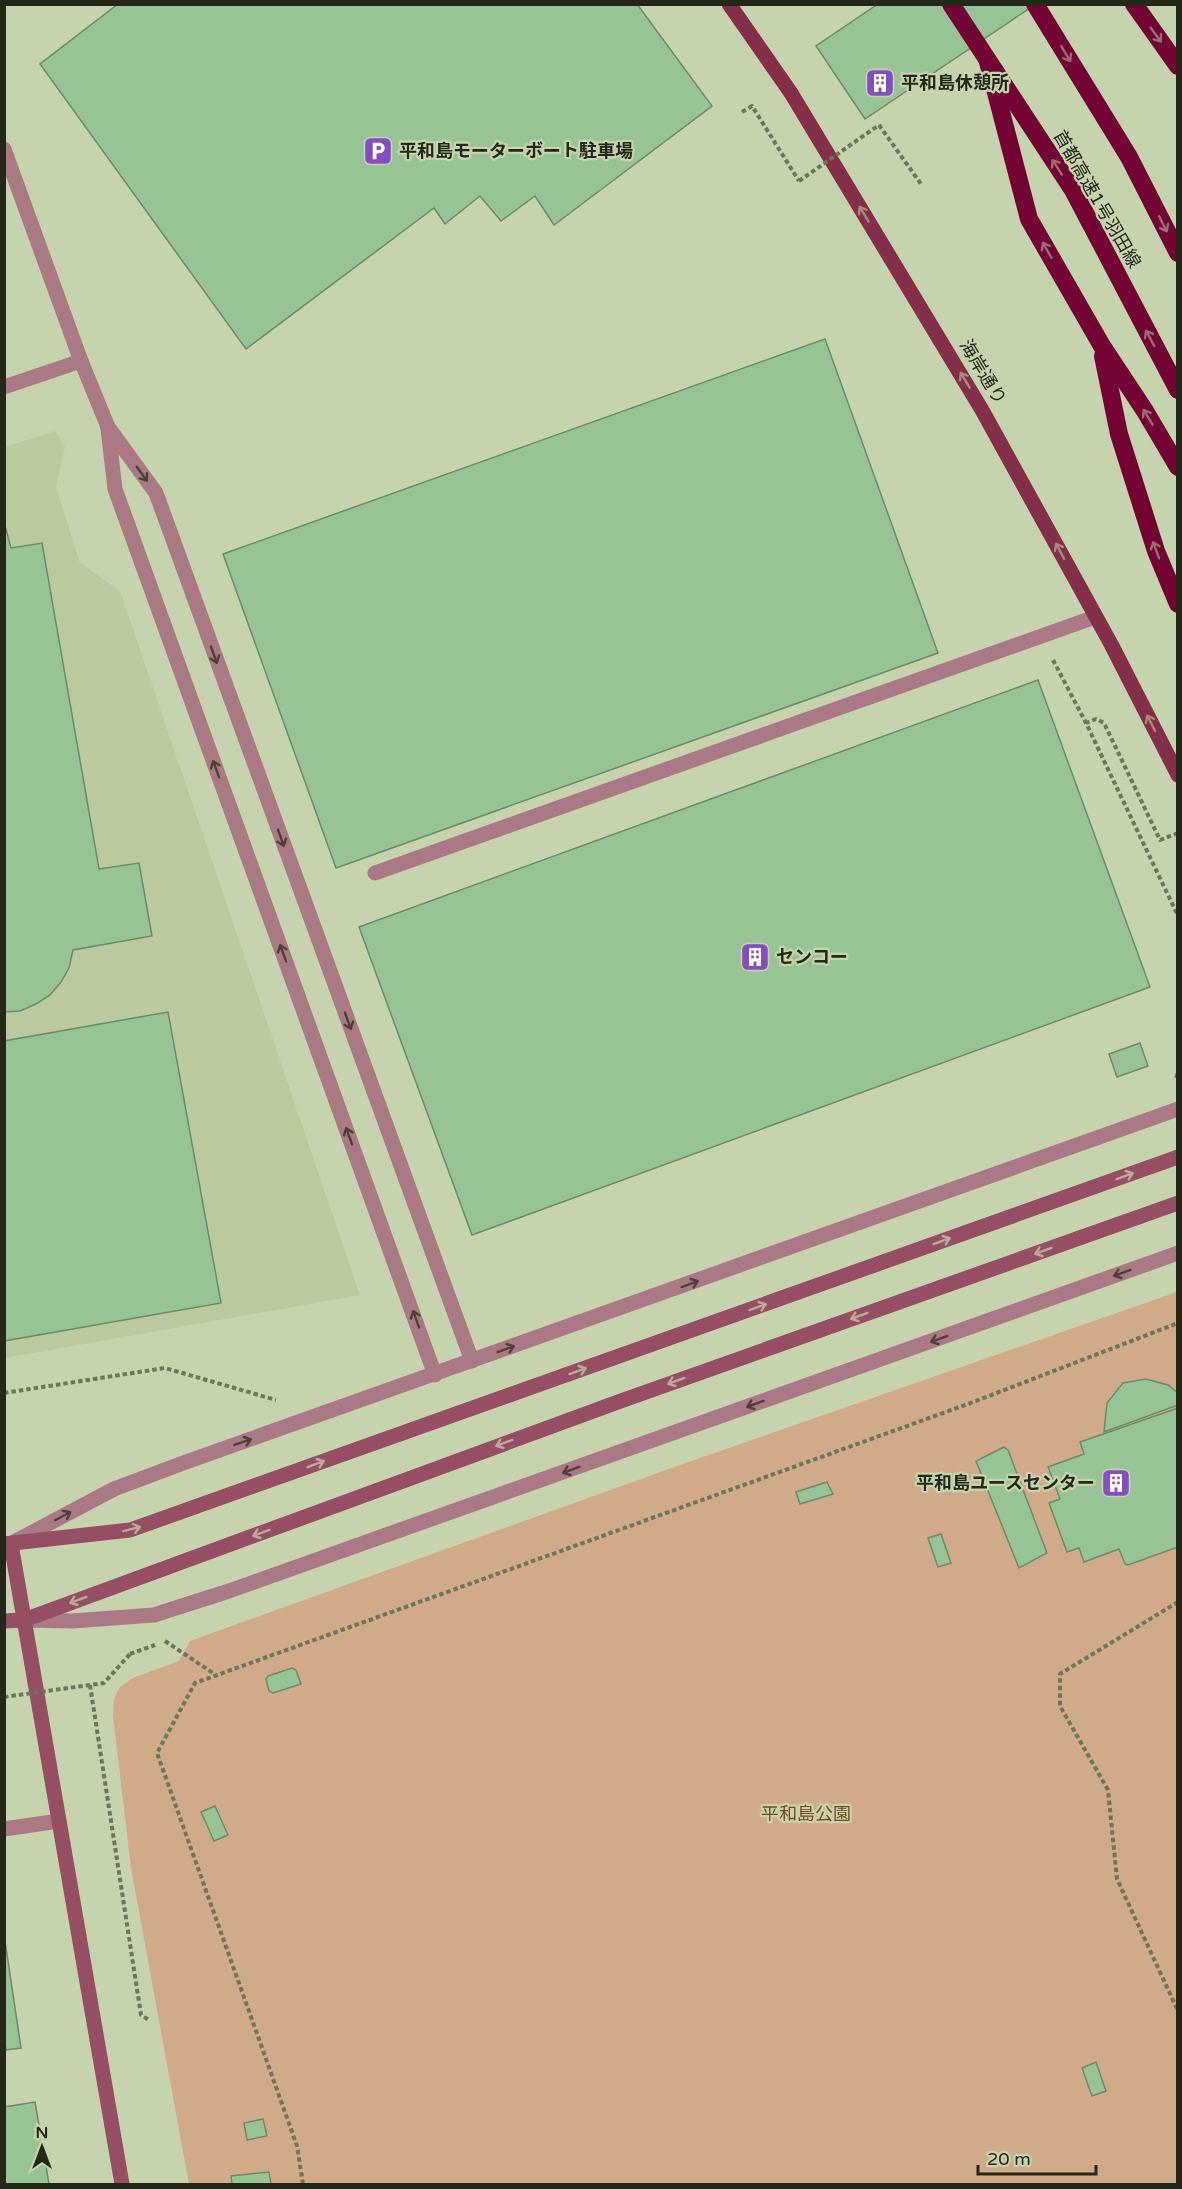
<svg xmlns="http://www.w3.org/2000/svg" width="1182" height="2189" font-family="'Varela Round','Noto Sans JP',sans-serif">
  <style>
    .built { fill: #baca9c }
    .green { fill: #d1ab88 }
    .building { fill: #97c495; stroke: #6d896c; stroke-width: 1.5 }
    .lines { fill: none; stroke-linecap: round; stroke-linejoin: round }
    .path { stroke: #6c765c; stroke-width: 4; stroke-dasharray: 4.5 3; stroke-linecap: butt }
    .lane { stroke: #aa7984; stroke-width: 15 }
    .street { stroke: #aa7984; stroke-width: 15 }
    .secondary { stroke: #954e62; stroke-width: 15 }
    .primary { stroke: #842e49; stroke-width: 15 }
    .highway { stroke: #730335; stroke-width: 18 }
    .path-bridge { stroke: #6c765c; stroke-width: 4; stroke-dasharray: 4.5 3; stroke-linecap: butt }
    .oneway { stroke: #9c6c71 }
    .oneway2 { stroke: #a88980 }
    .oneway3 { stroke: #4c4039 }
    .oneway4 { stroke: #b7ac96 }
    .labels { text-anchor: middle; stroke-width: 4.5; stroke-linejoin: round; paint-order: stroke }
    .poi-label { font-size: 18px; font-weight: bold; fill: #232819; stroke: #c5d4ad; text-anchor: start }
    .street-label { font-size: 18px; fill: #232819; stroke: #c5d4ad }
    .park-label { font-size: 18px; fill: #774915; stroke: #c5d4ad }
  </style>
  <rect width="100%" height="100%" fill="#c5d4ad"/>
  <polygon class="built" points="55,431 65,447 56,487 80,563 120,591 360,1295 5,1358 5,447"/>
  <polygon class="green" points="1177,1292 1177,2184 189,2184 131,1868 113,1716 114,1699 120,1687 133,1678 179,1661 190,1641 680,1465"/>
  <g class="building">
    <polygon points="118,4 637,4 712,106 554,225 535,196 501,221 480,196 445,224 434,208 246,349 40,64"/>
    <polygon points="878,4 1036,4 865,119 816,46"/>
    <polygon points="825,339 938,653 336,868 223,554"/>
    <polygon points="4,522 11,548 42,543 99,869 139,863 152,936 73,950 69,968 61,982 50,995 36,1004 20,1011 4,1012"/>
    <polygon points="1038,680 1150,987 472,1235 359,927"/>
    <polygon points="168,1012 221,1303 4,1341 4,1041"/>
    <polygon points="1140,1043 1148,1066 1117,1077 1109,1054"/>
    <polygon points="1146,1379 1168,1385 1178,1393 1178,1405 1104,1432 1107,1403 1123,1383"/>
    <polygon points="1178,1408 1178,1547 1128,1565 1125,1564 1119,1549 1084,1562 1079,1548 1067,1552 1049,1503 1060,1499 1048,1467 1084,1454 1080,1442"/>
    <polygon points="1004,1447 1008,1450 1047,1553 1019,1568 976,1461"/>
    <polygon points="827,1482 833,1494 800,1504 796,1492"/>
    <polygon points="941,1534 951,1563 938,1567 928,1538"/>
    <polygon points="292,1668 296,1670 301,1684 273,1693 269,1691 266,1679 268,1676"/>
    <polygon points="215,1806 228,1835 214,1841 201,1812"/>
    <polygon points="4,1934 21,2048 6,2050 4,2039"/>
    <polygon points="1096,2062 1106,2091 1092,2096 1082,2068"/>
    <polygon points="35,2102 49,2184 4,2184 4,2107"/>
    <polygon points="263,2119 267,2136 247,2140 244,2123"/>
    <polygon points="269,2172 271,2184 232,2184 231,2176"/>
  </g>
  <g class="lines">
    <g class="path">
      <polyline points="742,112 752,106 799,181"/>
      <polyline points="879,125 921,184"/>
      <polyline points="1053,660 1086,723"/>
      <polyline points="1178,833 1160,840 1104,723 1096,719 1086,723 1178,916"/>
      <polyline points="1176,1078 1178,1073"/>
      <polyline points="4,1393 165,1368 276,1400"/>
      <polyline points="1178,1602 1060,1674 1060,1706 1108,1790 1117,1879 1178,2011"/>
      <polyline points="165,1641 216,1675"/>
      <polyline points="130,1654 155,1645"/>
      <polyline points="90,1685 141,2015 149,2020"/>
      <polyline points="4,1764 4,1777"/>
      <polyline points="303,2184 297,2146 157,1753 195,1683 968,1404 1178,1323"/>
    </g>
    <g class="lane">
      <polyline points="375,873 1095,617"/>
      <polyline points="4,1829 59,1821"/>
    </g>
    <g class="street">
      <polyline points="4,149 81,361 108,427 156,493 472,1361"/>
      <polyline points="4,387 81,361"/>
      <polyline points="108,429 115,489 435,1375"/>
      <polyline points="14,1542 114,1489 186,1462 1178,1109"/>
      <polyline points="25,1620 72,1621 154,1615 229,1591 1178,1253"/>
    </g>
    <g class="secondary">
      <polyline points="4,1544 130,1530 1178,1157"/>
      <polyline points="11,1544 122,2184"/>
      <polyline points="4,1621 24,1620 618,1402 1178,1203"/>
    </g>
    <polyline class="primary" points="729,4 791,93 982,410 1111,644 1178,775"/>
    <g class="highway">
      <polyline points="951,4 1073,190 1178,390"/>
      <polyline points="1035,4 1129,157 1178,253"/>
      <polyline points="1134,4 1178,66"/>
      <polyline points="988,62 1029,219 1102,346 1145,411 1178,467"/>
      <polyline points="1103,356 1119,434 1156,551 1178,604"/>
    </g>
    <g class="path-bridge">
      <polyline points="799,181 879,125"/>
      <polyline points="4,1697 104,1683 130,1654"/>
    </g>
  </g>
  <defs><path id="oneway-shaft" d="M-6 0H5M1.5-3L5.5 0L1.5 3" fill="none" stroke-width="1.6" stroke-linecap="round" stroke-linejoin="round" transform="scale(1.5)"/></defs>
  <g class="oneway">
    <use href="#oneway-shaft" transform="translate(1156 35) rotate(54)"/>
    <use href="#oneway-shaft" transform="translate(1066 54) rotate(59)"/>
    <use href="#oneway-shaft" transform="translate(1057 167) rotate(-123)"/>
    <use href="#oneway-shaft" transform="translate(1163 224) rotate(63)"/>
    <use href="#oneway-shaft" transform="translate(1047 250) rotate(-120)"/>
    <use href="#oneway-shaft" transform="translate(1150 338) rotate(-118)"/>
    <use href="#oneway-shaft" transform="translate(1148 417) rotate(-121)"/>
    <use href="#oneway-shaft" transform="translate(1156 550) rotate(-110)"/>
  </g>
  <g class="oneway2">
    <use href="#oneway-shaft" transform="translate(864 214) rotate(-121)"/>
    <use href="#oneway-shaft" transform="translate(965 380) rotate(-121)"/>
    <use href="#oneway-shaft" transform="translate(1060 551) rotate(-118)"/>
    <use href="#oneway-shaft" transform="translate(1151 723) rotate(-117)"/>
  </g>
  <g class="oneway3">
    <use href="#oneway-shaft" transform="translate(142 474) rotate(54)"/>
    <use href="#oneway-shaft" transform="translate(214 655) rotate(70)"/>
    <use href="#oneway-shaft" transform="translate(216 769) rotate(-110)"/>
    <use href="#oneway-shaft" transform="translate(281 838) rotate(70)"/>
    <use href="#oneway-shaft" transform="translate(283 953) rotate(-110)"/>
    <use href="#oneway-shaft" transform="translate(348 1021) rotate(70)"/>
    <use href="#oneway-shaft" transform="translate(349 1136) rotate(-110)"/>
    <use href="#oneway-shaft" transform="translate(1122 1273) rotate(160)"/>
    <use href="#oneway-shaft" transform="translate(690 1284) rotate(-20)"/>
    <use href="#oneway-shaft" transform="translate(416 1319) rotate(-110)"/>
    <use href="#oneway-shaft" transform="translate(939 1339) rotate(160)"/>
    <use href="#oneway-shaft" transform="translate(506 1349) rotate(-20)"/>
    <use href="#oneway-shaft" transform="translate(755 1404) rotate(160)"/>
    <use href="#oneway-shaft" transform="translate(243 1442) rotate(-19)"/>
    <use href="#oneway-shaft" transform="translate(571 1470) rotate(160)"/>
    <use href="#oneway-shaft" transform="translate(63 1516) rotate(-28)"/>
  </g>
  <g class="oneway4">
    <use href="#oneway-shaft" transform="translate(1125 1176) rotate(-20)"/>
    <use href="#oneway-shaft" transform="translate(942 1241) rotate(-20)"/>
    <use href="#oneway-shaft" transform="translate(1043 1251) rotate(160)"/>
    <use href="#oneway-shaft" transform="translate(758 1307) rotate(-20)"/>
    <use href="#oneway-shaft" transform="translate(859 1316) rotate(160)"/>
    <use href="#oneway-shaft" transform="translate(578 1371) rotate(-20)"/>
    <use href="#oneway-shaft" transform="translate(676 1381) rotate(160)"/>
    <use href="#oneway-shaft" transform="translate(504 1443) rotate(160)"/>
    <use href="#oneway-shaft" transform="translate(316 1464) rotate(-20)"/>
    <use href="#oneway-shaft" transform="translate(132 1529) rotate(-14)"/>
    <use href="#oneway-shaft" transform="translate(261 1533) rotate(160)"/>
    <use href="#oneway-shaft" transform="translate(78 1600) rotate(160)"/>
  </g>
  <defs>
    <g id="building-square" transform="scale(1.5)"><rect x="-9" y="-9" width="18" height="18" rx="4" fill="#874cc3" stroke="#c5d4ad"/><path d="M-4-6H4V6H1V3H-1V6H-4ZM-2.5-4.3h1.7v1.8h-1.7ZM.8-4.3h1.7v1.8H.8ZM-2.5-1h1.7V.8h-1.7ZM.8-1h1.7V.8H.8Z" fill="#fff"/></g>
    <g id="parking-square" transform="scale(1.5)"><rect x="-9" y="-9" width="18" height="18" rx="4" fill="#874cc3" stroke="#c5d4ad"/><path d="M-3.5-5.5H1a3.5 3.5 0 0 1 0 7H-1V5.5H-3.5ZM-1-3.4V-.6H.8a1.4 1.4 0 0 0 0-2.8Z" fill="#fff"/></g>
  </defs>
  <g fill-rule="evenodd">
    <use href="#building-square" x="880" y="83"/>
    <use href="#parking-square" x="378" y="151"/>
    <use href="#building-square" x="755" y="957"/>
    <use href="#building-square" x="1116" y="1483"/>
  </g>
  <g class="labels">
    <g class="poi-label">
      <text x="901" y="89">平和島休憩所</text>
      <text x="399" y="157">平和島モーターボート駐車場</text>
      <text x="776" y="963">センコー</text>
      <text x="1095" y="1489" text-anchor="end">平和島ユースセンター</text>
    </g>
    <g class="street-label">
      <text transform="translate(1097 199) rotate(60)" y="6">首都高速1号羽田線</text>
      <text transform="translate(983 372) rotate(59)" y="6">海岸通り</text>
    </g>
    <g class="park-label">
      <text x="806" y="1820">平和島公園</text>
    </g>
  </g>
  <rect width="1182" height="2189" fill="none" stroke="#232819" stroke-width="12"/>
  <g transform="translate(42 2147)" stroke="#c5d4ad" stroke-width="4.5" paint-order="stroke">
  <path d="M0-4.5L10 22L0 15L-10 22Z" fill="#232819"/>
  <text y="-9" font-size="16" font-weight="bold" text-anchor="middle" fill="#232819">N</text>
  </g>
  <path d="M978 2165v9h118v-9" fill="none" stroke="#232819" stroke-width="3"/>
  <text x="987" y="2165" font-size="18" fill="#232819" stroke="#c5d4ad" stroke-width="4.5" paint-order="stroke">20 m</text>
</svg>
